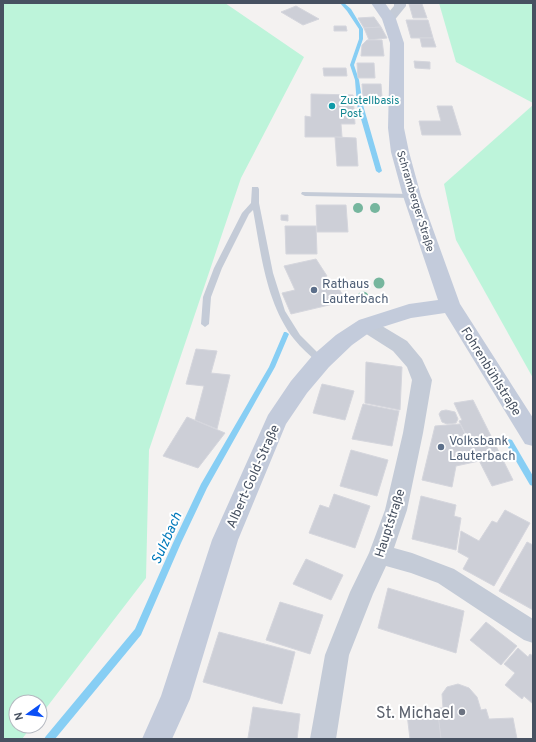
<svg xmlns="http://www.w3.org/2000/svg" width="536" height="742" font-family="Overpass,sans-serif">
  <style>
    .green { fill: #bdf4da }
    .lines { fill: none; stroke-linecap: round; stroke-linejoin: round }
    .stream { fill: #87cef4; fill-rule: evenodd }
    .building { fill: #cdcfd7; stroke: #d5d6dd }
    .lane { fill: #c4cbd7; fill-rule: evenodd }
    .street { fill: #c4cbd7; fill-rule: evenodd }
    .secondary { fill: #c3cbdb; fill-rule: evenodd }
    .tree { fill: #76b69e }
    .culture-dot { fill: #0f9aa8; stroke: #fff; stroke-width: 1.5 }
    .service-dot { fill: #5c6f8a; stroke: #fff; stroke-width: 1.5 }
    .worship-dot { fill: #6b7280; stroke: #fff; stroke-width: 1.5 }
    .labels { text-anchor: middle; stroke-width: 4; stroke-linejoin: round; paint-order: stroke }
    .far-culture-label { font-size: 11px; fill: #0d838f; stroke: #fff; text-anchor: start }
    .far-street-label { font-size: 11px; fill: #475161; stroke: #fff }
    .service-label { font-size: 13px; fill: #4e5e75; stroke: #fff; text-anchor: start }
    .street-label { font-size: 13px; fill: #475161; stroke: #fff }
    .water-label { font-size: 14px; font-style: italic; fill: #0079bb; stroke: #fff }
    .near-worship-label { font-size: 16px; fill: #5b616d; stroke: #fff; text-anchor: end }
  </style>
  <rect width="100%" height="100%" fill="#f4f2f1"/>
  <g class="green">
    <polygon points="3,3 225,3 304,57 241,178 149,450 146,578 40,716 40,702 16,702 16,726 32,726 22,739 3,739"/>
    <polygon points="439,3 533,3 533,103 456,62"/>
    <polygon points="533,105 533,378 456,240 444,184"/>
  </g>
  <g class="lines">
    <g class="stream">
      <polygon points="340,3 344,3 351,9 363,29 363,39 354,65 359,80 363,105 382,171 379,173 376,171 357,105 355,80 350,65 359,39 359,29 347,11"/>
      <polygon points="284,332 286,332 289,334 275,367 207,488 181,543 141,635 55,739 44,739 46,736 135,629 173,543 201,484 269,367"/>
      <polygon points="509,439 512,440 533,476 533,486 530,485 505,442 506,440"/>
    </g>
  </g>
  <g class="building">
    <polygon points="409,4 422,4 427,18 413,18"/>
    <polygon points="296,6 319,19 303,25 281,12"/>
    <polygon points="374,17 381,27 364,28 358,18"/>
    <polygon points="406,20 428,20 433,38 411,38"/>
    <polygon points="334,26 346,26 347,31 334,31"/>
    <polygon points="381,27 387,38 369,40 364,28"/>
    <polygon points="420,38 433,38 436,47 422,47"/>
    <polygon points="367,40 382,40 384,56 361,56 362,45"/>
    <polygon points="414,61 430,62 430,69 415,68"/>
    <polygon points="357,63 374,63 375,78 358,78"/>
    <polygon points="323,68 346,68 347,76 324,76"/>
    <polygon points="362,84 381,84 382,97 363,97"/>
    <polygon points="311,94 353,95 355,124 341,124 342,137 305,137 305,116 311,117"/>
    <polygon points="437,106 452,106 461,135 422,135 419,121 441,121"/>
    <polygon points="335,137 356,138 358,166 337,166"/>
    <polygon points="316,205 346,205 348,232 317,232"/>
    <polygon points="281,215 288,215 288,221 281,220"/>
    <polygon points="285,226 316,226 317,254 286,254"/>
    <polygon points="316,259 327,276 322,277 326,282 334,280 346,301 291,314 282,293 295,290 284,266"/>
    <polygon points="196,349 217,351 211,373 230,375 217,429 195,420 204,386 186,384"/>
    <polygon points="366,362 402,367 400,410 365,403"/>
    <polygon points="322,384 354,391 345,420 313,413"/>
    <polygon points="473,400 513,480 492,486 459,421 462,420 454,403"/>
    <polygon points="363,404 399,411 392,446 352,439"/>
    <polygon points="446,410 455,412 458,419 456,423 447,424 442,422 439,414 441,411"/>
    <polygon points="187,417 225,433 198,468 163,456"/>
    <polygon points="460,424 479,461 456,466 452,487 422,480 435,426"/>
    <polygon points="351,450 388,460 377,496 340,486"/>
    <polygon points="334,494 370,506 355,548 309,533 320,505 329,508"/>
    <polygon points="421,496 456,505 454,516 461,518 456,550 412,539"/>
    <polygon points="505,510 530,523 494,586 463,569 469,558 458,552 461,531 479,541 492,521 497,523"/>
    <polygon points="527,542 533,545 533,610 499,591"/>
    <polygon points="306,559 343,575 331,600 293,584"/>
    <polygon points="388,588 464,611 456,653 378,628"/>
    <polygon points="280,602 323,615 310,654 266,640"/>
    <polygon points="486,622 517,646 501,665 470,640"/>
    <polygon points="219,632 295,652 282,704 203,682"/>
    <polygon points="518,648 528,657 530,654 533,656 533,704 524,696 522,699 505,685 515,673 504,664"/>
    <polygon points="458,684 469,688 477,697 481,710 486,709 489,719 513,718 517,739 441,739 437,708 443,708 442,694 447,687"/>
    <polygon points="253,707 300,714 297,739 248,738"/>
    <polygon points="407,714 438,714 441,739 410,739"/>
  </g>
  <g class="lines">
    <g class="lane">
      <path d="M252,187H258L259,189V203L273,273L285,311L300,335L324,359L325,361L324,363H318C310,355 301,348 294,339C266,303 261,254 253,210L249,214L222,268L211,297L209,324L205,327L201,324L203,297L214,268L242,213L251,203Z"/>
      <polygon points="302,192 412,194 416,196 412,198 305,196 301,194"/>
    </g>
    <g class="street">
      <polygon points="394,3 406,3 406,6 393,22 385,22 383,19 394,6"/>
      <polygon points="366,319 372,320 407,341 422,359 432,380 423,433 407,510 394,548 412,553 454,569 533,619 533,643 524,640 438,583 411,573 386,566 373,594 349,655 336,739 310,739 325,655 350,592 369,553 385,510 403,433 412,380 407,367 393,351 360,330 357,325 360,320"/>
    </g>
    <polygon class="secondary" points="371,3 385,3 396,19 404,43 404,128 409,152 421,196 460,304 533,418 533,446 525,444 445,313 411,318 373,330 352,345 329,367 307,393 286,424 238,540 190,699 172,739 142,739 161,696 212,540 268,415 291,381 313,355 336,335 359,320 409,304 438,300 403,196 391,152 388,128 390,43 382,19"/>
  </g>
  <g class="tree">
    <circle cx="358" cy="208" r="5"/>
    <circle cx="375" cy="208" r="5"/>
    <circle cx="379" cy="283" r="5.5"/>
    <circle cx="363" cy="297" r="5.5"/>
  </g>
  <circle class="culture-dot" cx="332" cy="106" r="4"/>
  <g class="service-dot">
    <circle cx="314" cy="290" r="4"/>
    <circle cx="441" cy="447" r="4"/>
  </g>
  <circle class="worship-dot" cx="462" cy="712" r="4"/>
  <g class="labels">
    <g class="far-culture-label">
      <text x="340" y="104">Zustellbasis<tspan x="340" dy="13">Post</tspan></text>
    </g>
    <g class="far-street-label">
      <text transform="translate(416 201) rotate(73)" y="4">Schramberger Straße</text>
    </g>
    <g class="service-label">
      <text x="322" y="288">Rathaus<tspan x="322" dy="15">Lauterbach</tspan></text>
      <text x="449" y="445">Volksbank<tspan x="449" dy="15">Lauterbach</tspan></text>
    </g>
    <g class="street-label">
      <text transform="translate(492 371) rotate(58)" y="5">Fohrenbühlstraße</text>
      <text transform="translate(252 476) rotate(-66)" y="5">Albert-Gold-Straße</text>
      <text transform="translate(389 523) rotate(-72)" y="5">Hauptstraße</text>
    </g>
    <g class="water-label">
      <text transform="translate(166 538) rotate(-66)" y="5">Sulzbach</text>
    </g>
    <g class="near-worship-label">
      <text x="454" y="718">St. Michael</text>
    </g>
  </g>
  <rect width="536" height="742" fill="none" stroke="#475161" stroke-width="8"/>
  <g transform="translate(28 714) rotate(256)"><circle r="19" fill="#ffffff" stroke="#b5b9c0"/>
  <path d="M0-3L7 15L0 10L-7 15Z" fill="#0a4ff6"/>
  <text y="-6" font-size="11" font-weight="bold" text-anchor="middle" fill="#475161">N</text>
  </g>
</svg>
